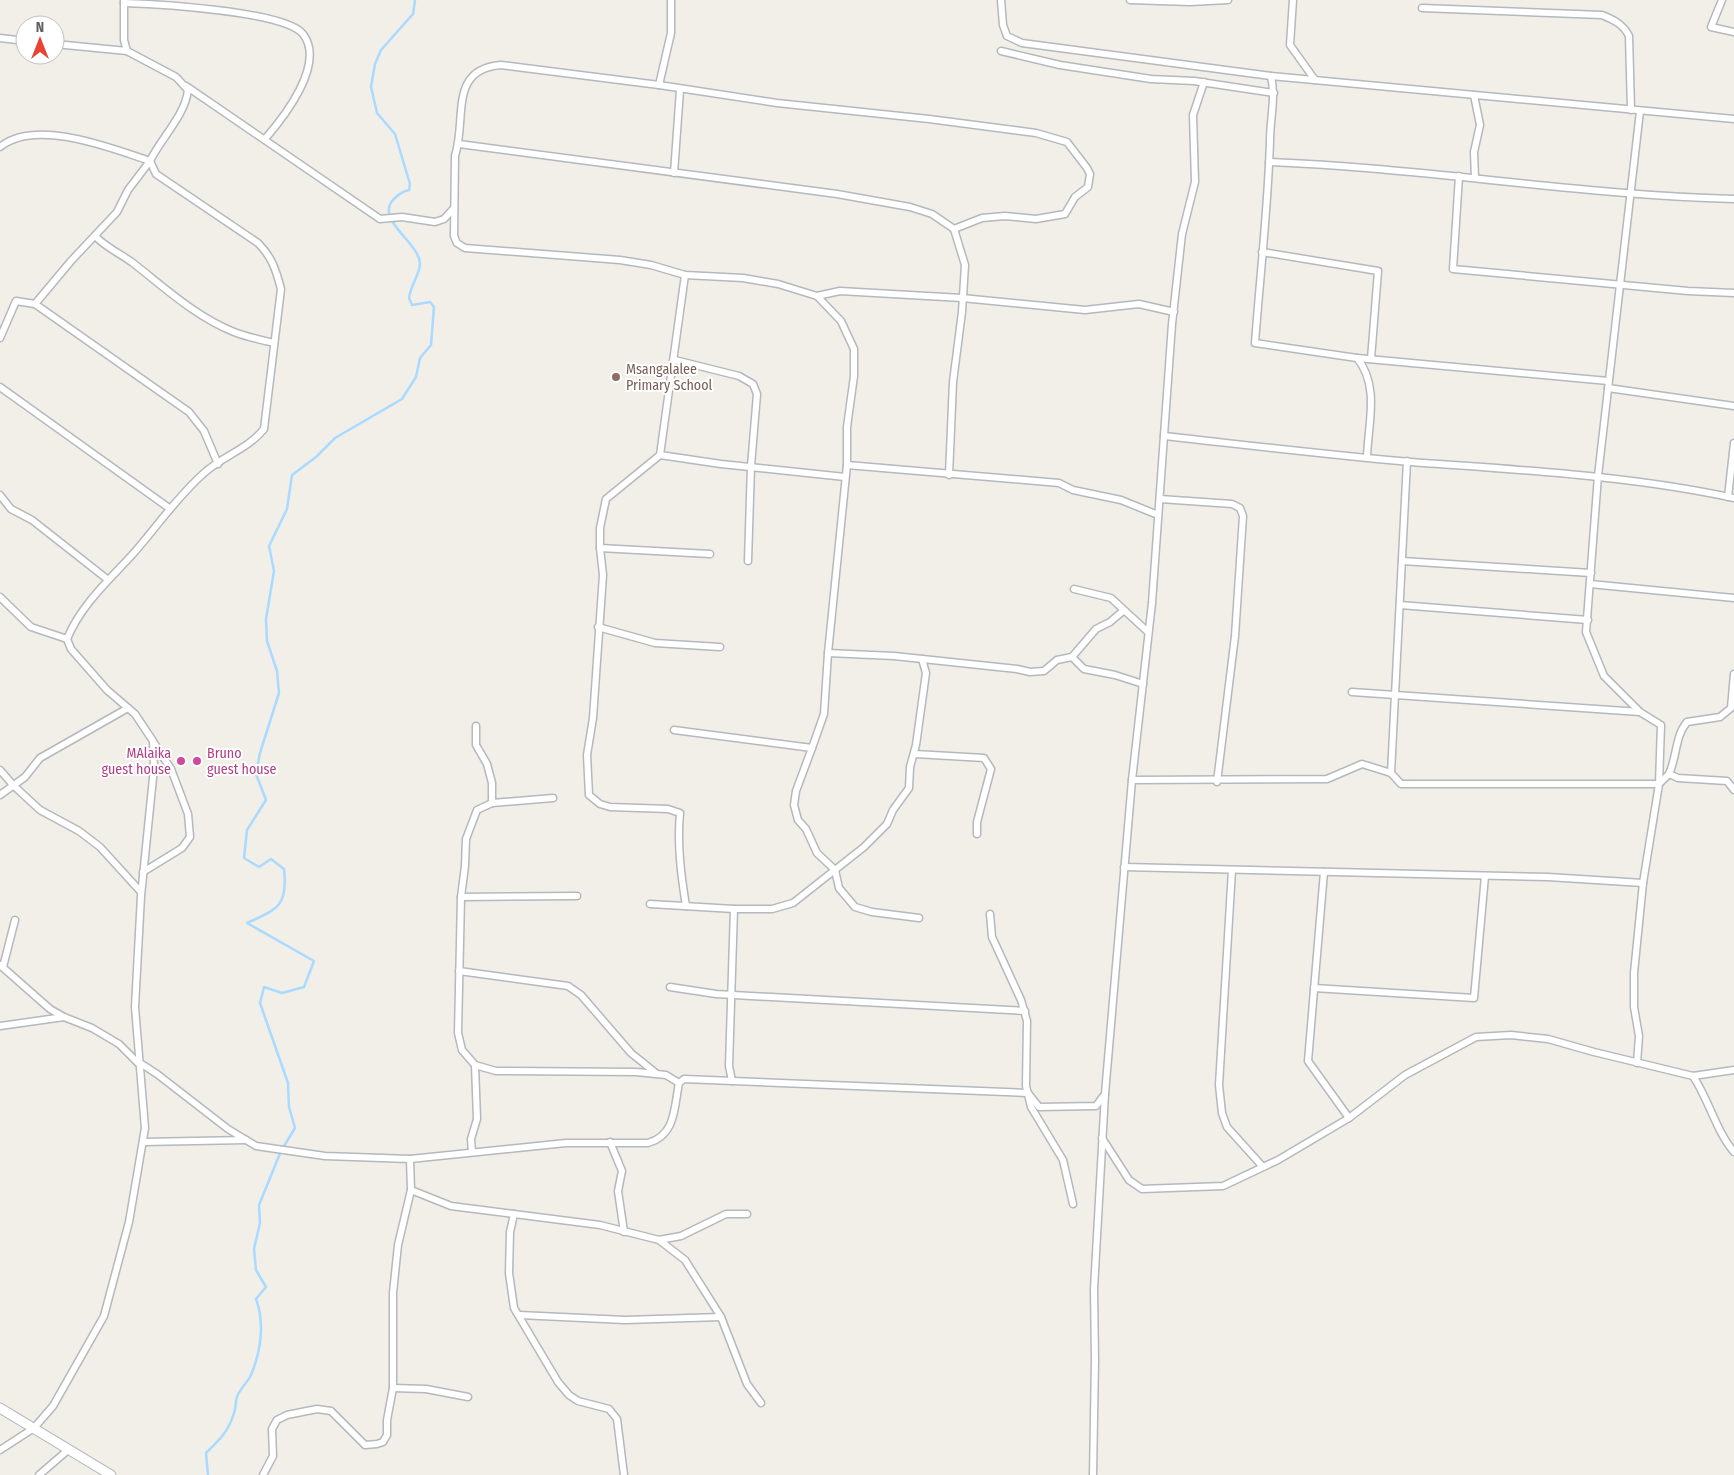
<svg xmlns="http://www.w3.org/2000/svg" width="1734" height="1475" font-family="'Fira Sans Condensed',sans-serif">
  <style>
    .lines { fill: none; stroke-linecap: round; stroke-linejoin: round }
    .stream { stroke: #aadaff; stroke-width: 2.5 }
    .minor-casing { stroke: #b5b8bc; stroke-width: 9 }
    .secondary-casing { stroke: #b6babf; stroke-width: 11 }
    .minor { stroke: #fff; stroke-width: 6 }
    .secondary { stroke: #fff; stroke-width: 9 }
    .education-dot { fill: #8d6e63; stroke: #fff; stroke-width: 2 }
    .hotel-dot { fill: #d1479c; stroke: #fff; stroke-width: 2 }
    .labels { text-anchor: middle; stroke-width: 4; stroke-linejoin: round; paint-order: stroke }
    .education-label { font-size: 14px; fill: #785e54; stroke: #fff; text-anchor: start }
    .hotel-label { font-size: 14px; fill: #b23c85; stroke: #fff; text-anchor: end }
  </style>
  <rect width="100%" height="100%" fill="#f1efe8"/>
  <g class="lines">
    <path class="stream" d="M208,1475L206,1453C218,1441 228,1432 233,1416C236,1410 235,1403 237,1397C239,1390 246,1384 250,1377C261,1353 265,1323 256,1299L266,1287L256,1270L254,1249L260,1223L259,1205L281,1151L295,1128L289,1107L288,1083L260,1003L264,987L282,993L304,987L314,961L247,923C278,909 288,906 284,869L271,859L259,867L244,858L247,830L266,800L256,774L260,753L279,693L277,671L267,641L266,619L274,571L269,546L287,509L292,475L316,457L335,438L402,399L416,377L420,358L431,345L434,307L430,302L412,305L409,298C410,287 420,273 420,264C420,243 375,220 393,200C398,195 401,192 409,190L410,184L395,134L377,113L371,87L375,64L381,50L413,14L415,0"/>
    <g class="minor-casing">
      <g id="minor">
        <polyline points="1001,0 1003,25 1007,36 1022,43 1271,76 1734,119"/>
        <polyline points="1130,0 1190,2 1228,0"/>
        <polyline points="1293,0 1290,45 1315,80"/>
        <polyline points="1722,0 1711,27 1734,32"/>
        <path d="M124,3C155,4 285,11 303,34C326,64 284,117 265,139"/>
        <path d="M1422,8L1602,15C1614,20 1623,24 1629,36L1631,110"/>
        <polyline points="0,38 25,41"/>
        <polyline points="55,44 127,51"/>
        <polyline points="1001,51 1060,65 1151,79 1194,81 1274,93"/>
        <path d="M1271,76C1276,99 1270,118 1270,141C1268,208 1260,276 1255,343L1357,358C1380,386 1368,424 1367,457"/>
        <polyline points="659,85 671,33 671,0"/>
        <polyline points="186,86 380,219 402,217 435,222 444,219 454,208"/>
        <polyline points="1474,95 1480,125 1474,152 1475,178"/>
        <polyline points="459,144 837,194 910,207 932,214 954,229 965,265 962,312 953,382 949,475"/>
        <path d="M0,147C36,118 111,148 150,161L128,190L117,212L71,261L35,304L16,301L0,338"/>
        <path d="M1269,162C1425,168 1579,195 1734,199"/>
        <polyline points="674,173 680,90"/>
        <polyline points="1459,176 1453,269 1688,291 1734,293"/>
        <path d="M954,229L982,218L1005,216L1036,219L1065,214L1075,197L1088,187L1090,174L1087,168L1067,142L1036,133L929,119L777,103L659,85L501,65C448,69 467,119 455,156L454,236L457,243L465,248L620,260L651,265L685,275L743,278L778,284L817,296L841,321L854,349V376L847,427V465L828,653L894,656L1017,669L1030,672L1044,671L1057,660L1072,657L1096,629L1110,622L1123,611"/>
        <path d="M96,237C107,248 121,254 133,263C165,288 196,317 234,332C247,337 261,340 274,343"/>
        <polyline points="1262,252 1378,271 1371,359"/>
        <polyline points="685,275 660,455 606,499 600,528 600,548 710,554"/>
        <polyline points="817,296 840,291 962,298 1085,310 1139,304 1174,312"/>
        <polyline points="35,304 189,412 204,431 218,464"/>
        <polyline points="1357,358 1608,381"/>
        <polyline points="675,360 739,376 753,384 757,394 751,466 748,561"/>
        <polyline points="0,387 169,508"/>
        <polyline points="1608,388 1734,406"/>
        <path d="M1164,436C1246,445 1328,455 1410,462C1518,470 1627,475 1734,498"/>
        <polyline points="660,455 721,464 845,477"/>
        <polyline points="847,465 1059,483 1073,490 1121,500 1158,515"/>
        <polyline points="0,495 11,509 32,520 107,579"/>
        <polyline points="1728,497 1734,443"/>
        <polyline points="1160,499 1232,504 1240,508 1243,516 1235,636 1217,782"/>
        <path d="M600,548L603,575L593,718L587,755L589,795L600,804L610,807L668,809L680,813C677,844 681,875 686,906"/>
        <polyline points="1402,561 1591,573"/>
        <polyline points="1590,584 1734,598"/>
        <polyline points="1074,589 1111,598 1148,632"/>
        <polyline points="0,597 31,627 67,639"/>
        <polyline points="1400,605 1588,620"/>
        <polyline points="598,627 655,643 720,647"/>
        <polyline points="1072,657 1084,669 1115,675 1143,684"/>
        <polyline points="1352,692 1640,712"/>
        <polyline points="674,730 812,748 796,791 794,805 798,820 806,829 817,853 835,870 839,888 855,907 872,912 919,918"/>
        <polyline points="812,748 824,714 828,653"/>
        <polyline points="915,754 984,758 991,769 977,822 977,834"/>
        <polyline points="0,770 13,785 40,810 79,831 100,847 141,892"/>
        <polyline points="1391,773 1407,461"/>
        <path d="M1669,774C1677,757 1675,736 1687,722L1720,717L1731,708L1734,674"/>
        <polyline points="1132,780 1327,779 1362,764 1391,773 1401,784 1659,784 1669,774 1678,778 1727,781 1734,790"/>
        <polyline points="0,795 25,777 40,758 128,708"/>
        <polyline points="492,803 553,798"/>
        <polyline points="1124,867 1548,877 1643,883"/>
        <polyline points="1232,870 1219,1085 1222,1113 1227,1127 1263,1167"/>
        <polyline points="143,872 182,848 190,837 188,814 171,769 154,743"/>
        <polyline points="1324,872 1308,1061 1349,1118"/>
        <polyline points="461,897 577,896"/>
        <polyline points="650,904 734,909"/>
        <polyline points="990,914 992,937 1021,1000 1027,1021 1026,1086 1031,1107 1063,1160 1073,1204"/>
        <polyline points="0,965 50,1009 64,1017 92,1028 119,1044 141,1066"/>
        <polyline points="3,967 15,920"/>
        <polyline points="459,971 568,986 581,995 631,1053 657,1074"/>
        <polyline points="670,987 716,994 1025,1011"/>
        <polyline points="1314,988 1474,998 1485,876"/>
        <polyline points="0,1026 64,1017"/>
        <polyline points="140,1063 157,1074 228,1129 256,1146 325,1156 410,1159 411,1190 451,1206 600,1225 659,1240 681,1236 726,1214 747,1214"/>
        <polyline points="1637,1063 1639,1036 1634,1007 1634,973 1643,883 1659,784 1661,725 1640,712 1604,676 1586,632 1598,476 1640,111"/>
        <polyline points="475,1065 496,1071 636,1072 666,1075 679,1083"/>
        <path d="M1693,1076C1709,1100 1716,1131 1734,1152"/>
        <polyline points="732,1081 729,1066 734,909 772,909 793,903 864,847 887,824 893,810 909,788 910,767 916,745 926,673 922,659"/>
        <polyline points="1102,1138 1129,1180 1142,1189 1223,1186 1278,1160 1349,1118 1405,1075 1476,1037 1511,1035 1548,1039 1594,1052 1693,1076 1734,1070"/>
        <polyline points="143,1142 246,1140"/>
        <polyline points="610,1142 622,1171 618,1191 624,1232"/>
        <polyline points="472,1152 471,1139 477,1119 475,1065 462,1050 458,1033 461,897 465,866 466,839 477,810 492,803 492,783 487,764 476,745 476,726"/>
        <path d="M410,1159L566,1143H648C676,1135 674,1108 679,1083L684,1079L1028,1093L1039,1107L1096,1106L1105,1094L1132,780L1152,603L1172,324L1182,234L1195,182L1193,115L1204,82"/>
        <polyline points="514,1214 510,1232 509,1273 514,1308 558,1382 569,1395 578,1401 609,1409 617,1419 624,1475"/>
        <polyline points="659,1240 685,1260 721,1317 747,1384 761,1403"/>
        <polyline points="519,1315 625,1320 721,1317"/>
        <polyline points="393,1388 426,1389 468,1397"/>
        <path d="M0,1450L34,1428L53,1406L104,1316L129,1222L145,1128L135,1007L141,896L154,768L153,741L135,714L107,690L71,649L67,639C81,605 108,581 132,555C156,528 176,498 203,474C222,456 247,450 264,429L281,289C276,270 272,257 258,243L156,174L150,161C161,138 185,116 188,90L176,77L127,51L124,40V0"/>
        <polyline points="39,1475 68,1450"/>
        <polyline points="263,1475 273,1456 272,1429 277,1420 287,1415 317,1409 331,1411 365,1445 377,1444 383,1442 387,1435 387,1420 393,1388 393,1293 396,1264 398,1245 411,1190"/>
        <polyline points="1093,1475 1095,1360 1094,1289 1105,1094"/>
      </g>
    </g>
    <g class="secondary-casing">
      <polyline id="secondary" points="0,1408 111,1475"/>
    </g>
    <use href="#minor" class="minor"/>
    <use href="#secondary" class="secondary"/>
  </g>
  <circle class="education-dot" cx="616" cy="377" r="5"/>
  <g class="hotel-dot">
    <circle cx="181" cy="761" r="5"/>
    <circle cx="197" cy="761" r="5"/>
  </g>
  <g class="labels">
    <g class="education-label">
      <text x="626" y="374">Msangalalee<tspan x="626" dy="16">Primary School</tspan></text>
    </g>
    <g class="hotel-label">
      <text x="171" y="758">MAlaika<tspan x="171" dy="16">guest house</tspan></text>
      <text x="207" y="758" text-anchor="start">Bruno<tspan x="207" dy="16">guest house</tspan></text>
    </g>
  </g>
  <g transform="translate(40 40)"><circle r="24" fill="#ffffff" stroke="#bfc1c3"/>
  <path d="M0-4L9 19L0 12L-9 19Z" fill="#ea4335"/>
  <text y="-8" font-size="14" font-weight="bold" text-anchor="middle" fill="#5f6368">N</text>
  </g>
</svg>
